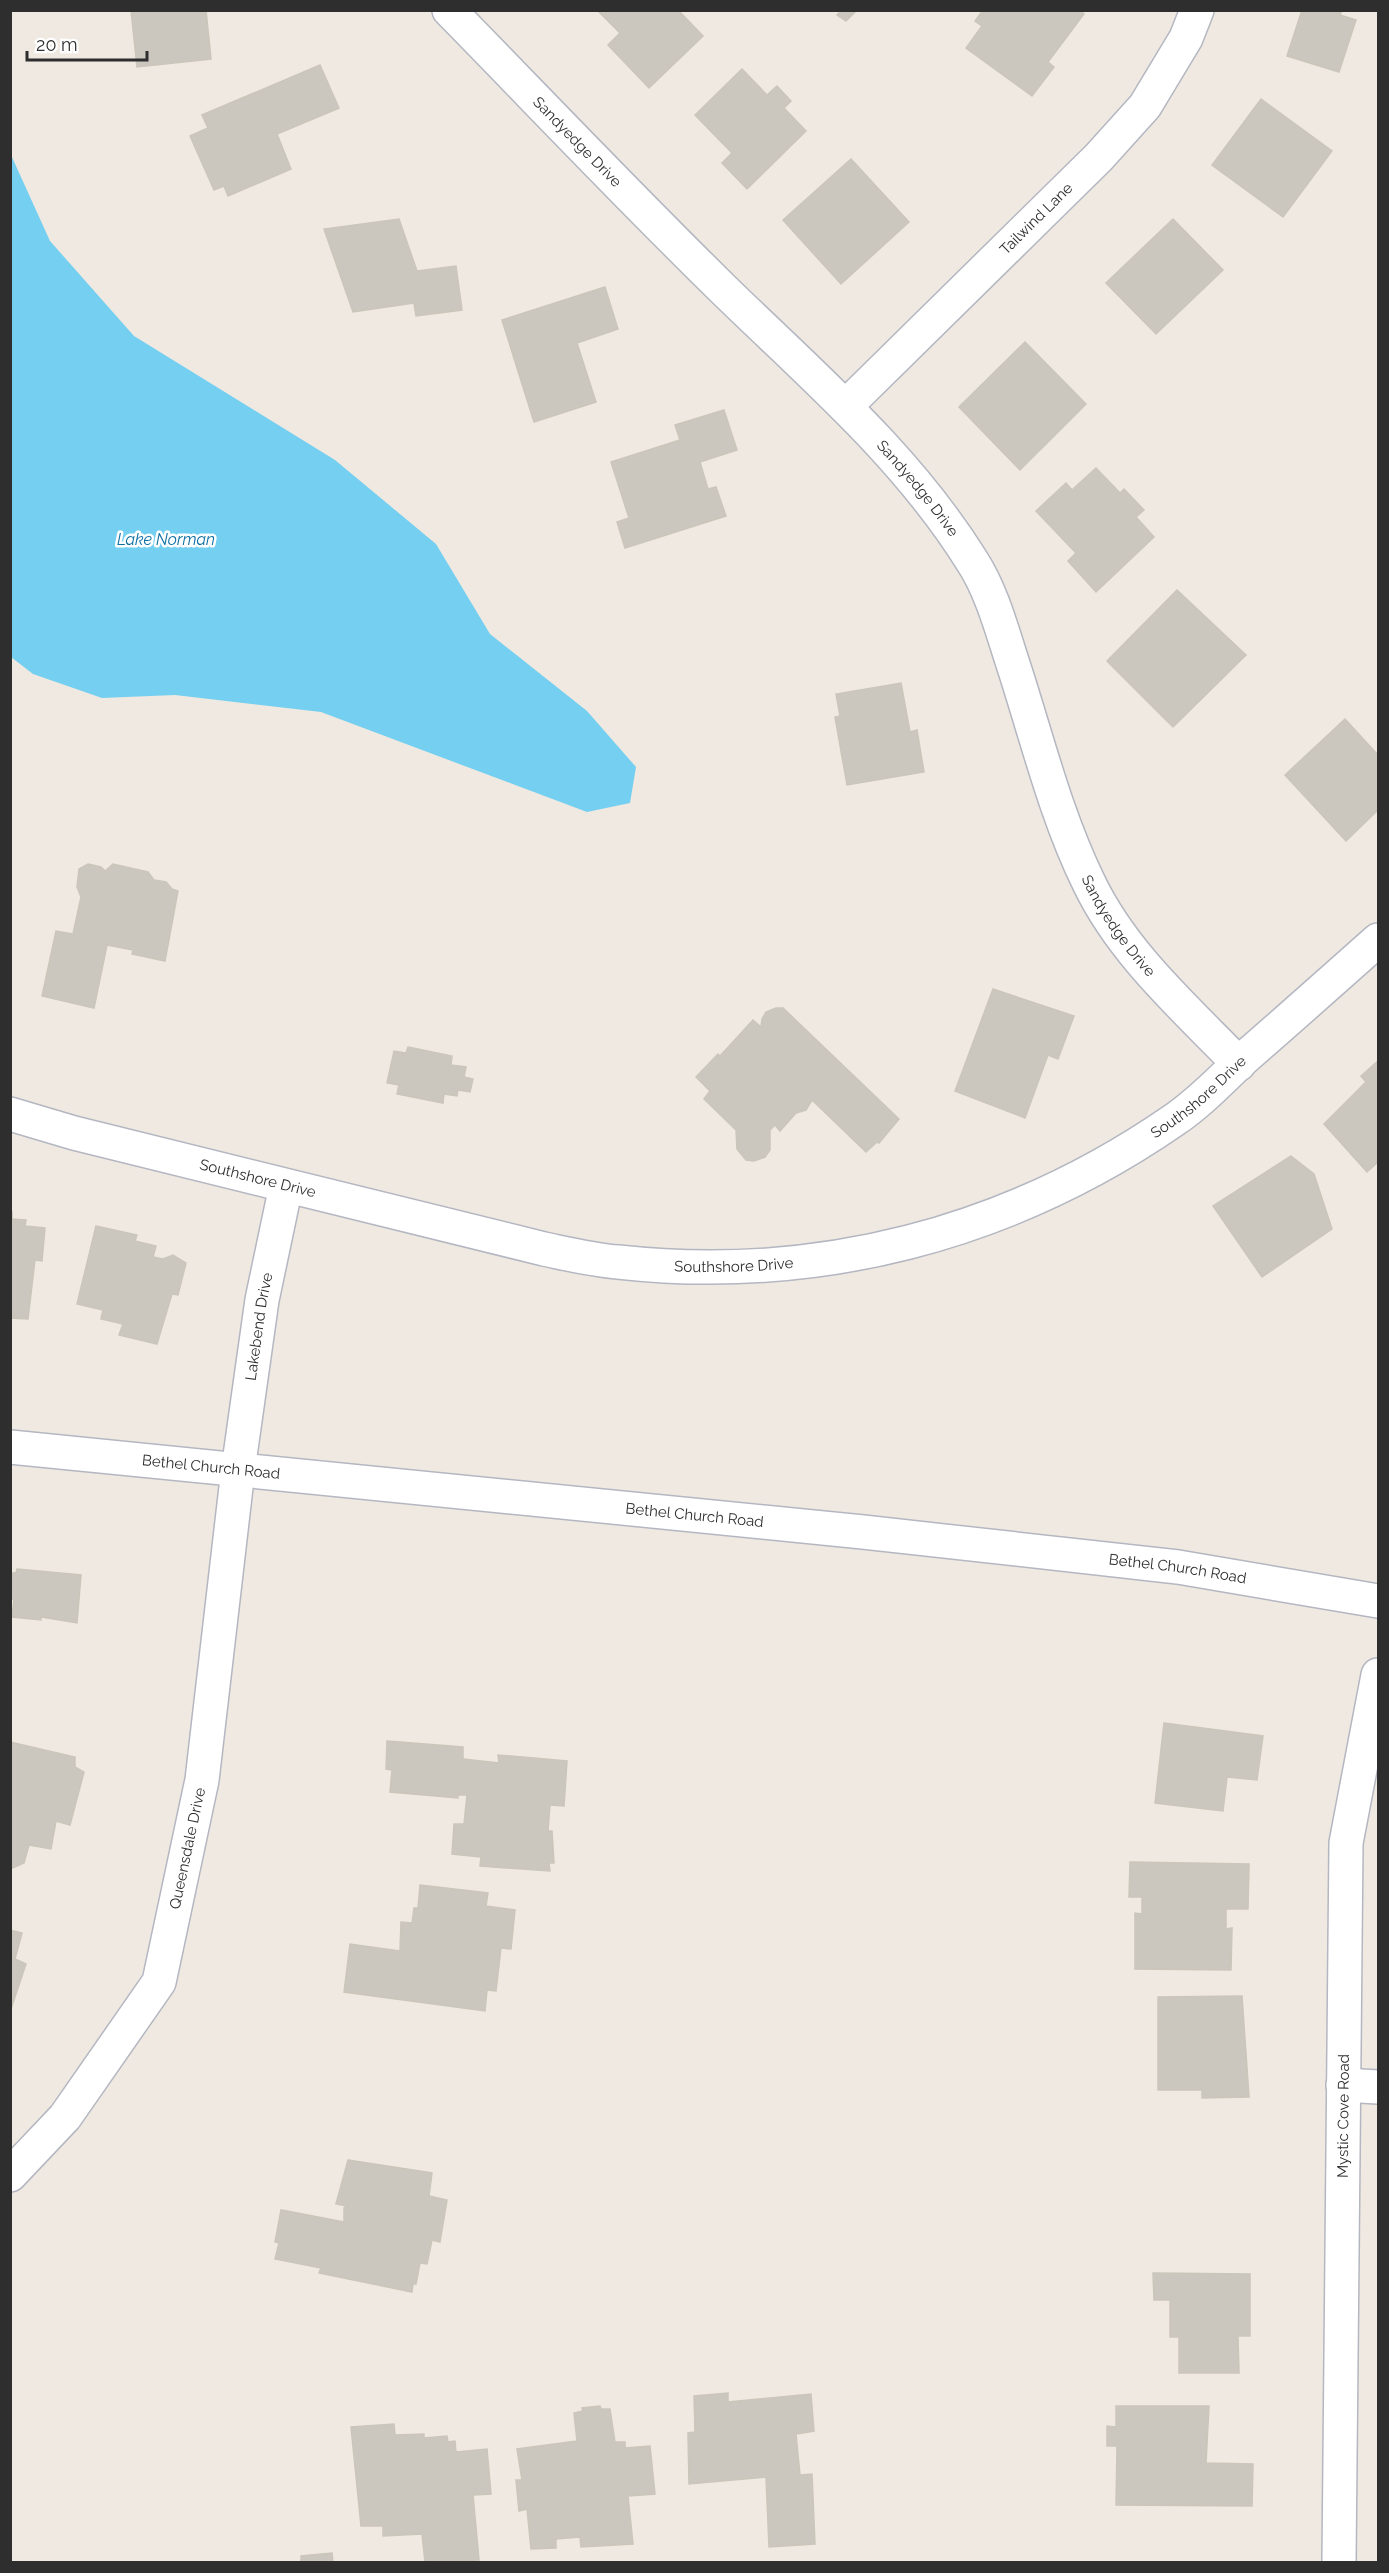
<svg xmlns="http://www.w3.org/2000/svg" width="1389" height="2573" font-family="Raleway,sans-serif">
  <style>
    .water { fill: #75cff0 }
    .building { fill: #cbc7bf; stroke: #cbc5ba; stroke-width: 1.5 }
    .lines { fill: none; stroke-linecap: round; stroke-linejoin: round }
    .minor-casing { stroke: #b4b7c1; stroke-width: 36 }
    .tertiary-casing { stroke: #b4b7c1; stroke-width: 36 }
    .minor { stroke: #fff; stroke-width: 33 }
    .tertiary { stroke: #fff; stroke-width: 33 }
    .labels { text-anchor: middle; stroke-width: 5; stroke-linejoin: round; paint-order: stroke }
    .street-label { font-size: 15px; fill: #2e2e2e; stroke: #fff }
    .water-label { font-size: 16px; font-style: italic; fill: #0d6fa3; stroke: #fff }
  </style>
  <rect width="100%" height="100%" fill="#efe9e1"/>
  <polygon class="water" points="10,11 11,155 50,241 134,336 335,460 436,544 490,634 587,711 636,767 630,803 587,812 321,712 175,695 102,698 33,674 11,657"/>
  <g class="building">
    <polygon points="131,10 206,10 211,59 137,67"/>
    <polygon points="678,10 703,36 649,88 608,45 620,33 598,11"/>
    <polygon points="842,10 857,10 846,21 837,15"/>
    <polygon points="983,10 1079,10 1084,14 1048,62 1054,67 1032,96 966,48 982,26 975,21"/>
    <polygon points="1302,10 1342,10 1340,15 1356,20 1339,72 1287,56"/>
    <polygon points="320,65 339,108 277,134 291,169 228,196 224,186 214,190 190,136 208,128 202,115"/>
    <polygon points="742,69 767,95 777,86 791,101 784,108 806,131 747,189 722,163 732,153 695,115"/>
    <polygon points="1261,99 1332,151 1283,217 1212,165"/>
    <polygon points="851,159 909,222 841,284 783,220"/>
    <polygon points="399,219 417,271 456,266 462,310 416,316 414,303 353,312 324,229"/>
    <polygon points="1173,219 1223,270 1156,334 1106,283"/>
    <polygon points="605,287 618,329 577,343 596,402 534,422 502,320"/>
    <polygon points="1025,342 1086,404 1020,470 959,407"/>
    <polygon points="724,410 737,450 700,462 708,489 716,487 726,516 625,548 617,522 629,518 611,462 680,440 675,425"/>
    <polygon points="1096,468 1120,493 1124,489 1144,510 1136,517 1154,537 1096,592 1068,561 1076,553 1036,511 1066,483 1072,490"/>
    <polygon points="1177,590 1246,655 1173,727 1107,661"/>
    <polygon points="901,683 910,732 917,730 924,772 847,785 835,717 840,716 836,694"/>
    <polygon points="1345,719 1378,755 1378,810 1346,841 1285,775"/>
    <polygon points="88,864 101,867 105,871 113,864 148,872 154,880 166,882 172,889 178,891 165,961 132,954 133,950 107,945 94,1008 42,996 56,931 73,934 81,897 77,887 79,869"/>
    <polygon points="993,989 1074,1016 1058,1059 1048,1055 1025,1118 955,1091"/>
    <polygon points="776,1008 783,1008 899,1119 879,1143 877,1142 866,1152 812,1100 806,1110 796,1113 780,1131 775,1125 770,1130 770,1150 765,1157 754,1161 746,1160 737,1149 736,1130 704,1099 710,1091 696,1077 718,1054 720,1056 753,1020 761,1027 762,1019 766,1012"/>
    <polygon points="408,1047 452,1056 451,1065 466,1067 464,1077 473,1079 470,1092 458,1090 457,1096 444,1094 443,1103 397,1094 399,1085 387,1083 394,1051 406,1053"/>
    <polygon points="1378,1061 1378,1162 1367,1172 1324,1124 1366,1082 1361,1076"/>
    <polygon points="1291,1156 1314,1174 1332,1229 1262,1277 1213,1206"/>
    <polygon points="10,1212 12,1212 12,1219 26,1220 25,1226 45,1228 42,1261 35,1260 28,1319 10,1318"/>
    <polygon points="96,1226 137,1235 135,1241 156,1246 153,1257 163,1259 173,1255 186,1263 178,1295 172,1294 157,1344 119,1335 123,1324 101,1319 103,1310 77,1304"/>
    <polygon points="17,1569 81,1575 77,1623 41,1617 41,1620 12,1617 14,1599 10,1599 10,1573 16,1573"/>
    <polygon points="1164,1723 1263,1736 1257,1780 1227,1777 1223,1811 1155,1803"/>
    <polygon points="387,1741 463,1747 463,1759 499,1763 498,1755 567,1761 564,1806 550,1805 548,1831 552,1831 554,1863 549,1863 550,1871 480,1866 481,1857 452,1854 454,1824 464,1824 467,1795 458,1795 458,1798 390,1792 392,1770 386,1769"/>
    <polygon points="10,1742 75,1757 75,1767 84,1772 70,1825 56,1821 51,1849 29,1845 24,1863 10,1869"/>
    <polygon points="1130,1862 1249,1864 1248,1909 1226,1909 1226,1929 1232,1928 1231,1970 1135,1969 1135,1913 1142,1914 1142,1897 1129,1897"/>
    <polygon points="420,1885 488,1893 486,1906 515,1910 511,1949 501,1948 496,1991 487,1990 485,2011 344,1992 350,1944 400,1951 401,1922 412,1923 414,1908 418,1908"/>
    <polygon points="10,1930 22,1933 15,1959 26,1964 10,2012"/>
    <polygon points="1242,1996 1249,2097 1202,2098 1202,2090 1158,2090 1158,1997"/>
    <polygon points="348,2160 432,2173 429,2196 447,2200 440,2242 432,2240 427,2264 420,2263 416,2284 413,2284 412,2292 319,2273 321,2268 275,2259 279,2243 275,2242 281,2210 344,2222 344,2208 347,2206 336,2204"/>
    <polygon points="1153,2273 1250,2274 1250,2336 1238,2336 1239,2373 1179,2373 1179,2337 1170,2337 1170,2300 1154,2300"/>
    <polygon points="728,2393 728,2402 811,2394 814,2431 796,2434 800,2475 812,2474 815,2544 769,2547 766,2477 689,2484 688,2433 695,2432 694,2396"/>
    <polygon points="600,2406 601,2409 610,2409 615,2442 625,2442 625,2448 650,2446 655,2494 628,2496 633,2544 581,2547 580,2537 556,2539 556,2548 531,2549 527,2509 519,2511 516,2480 522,2480 517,2449 577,2441 574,2413 583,2411 582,2408"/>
    <polygon points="1116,2406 1209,2406 1206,2463 1253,2464 1252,2506 1116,2505 1117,2446 1107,2446 1107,2426 1116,2427"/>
    <polygon points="394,2424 395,2435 424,2434 424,2438 447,2436 448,2442 455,2441 456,2452 487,2449 491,2494 473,2495 479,2560 425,2562 422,2534 383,2536 383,2526 361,2526 351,2427"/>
    <polygon points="332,2553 333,2562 301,2562 301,2556"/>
  </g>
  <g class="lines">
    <g class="minor-casing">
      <g id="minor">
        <path id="s1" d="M449,10C540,103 630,198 723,289C811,375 906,455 972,561C991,590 1001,627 1012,661C1036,734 1055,814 1089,883C1123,954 1185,1008 1239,1064"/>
        <path id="s2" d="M846,406L1099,157L1145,106L1186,38L1197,10"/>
        <path id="s3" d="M10,1114L74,1133L544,1249C568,1254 593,1260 618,1262C818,1284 1009,1234 1174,1120C1198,1104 1220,1081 1241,1061C1287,1021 1333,980 1378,940"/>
        <polyline points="1343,2085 1378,2087"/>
        <path id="s4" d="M10,2175L65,2117L159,1982L202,1780L238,1470L262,1300L286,1186"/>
        <path id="s5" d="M1339,2562L1346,1843L1378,1675"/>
      </g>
    </g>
    <g class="tertiary-casing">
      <g id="tertiary">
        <path id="s6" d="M10,1447L863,1532L1178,1567L1378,1601"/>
      </g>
    </g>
    <use href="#minor" class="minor"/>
    <use href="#tertiary" class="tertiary"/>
  </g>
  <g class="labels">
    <g class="street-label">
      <text dy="5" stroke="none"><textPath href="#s1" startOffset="184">Sandyedge Drive</textPath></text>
      <text dy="5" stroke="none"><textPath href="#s2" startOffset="267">Tailwind Lane</textPath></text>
      <text dy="5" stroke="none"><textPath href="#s1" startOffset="670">Sandyedge Drive</textPath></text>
      <text dy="5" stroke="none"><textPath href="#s1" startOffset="1156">Sandyedge Drive</textPath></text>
      <text dy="5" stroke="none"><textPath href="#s3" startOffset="1246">Southshore Drive</textPath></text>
      <text dy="5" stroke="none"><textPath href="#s3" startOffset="256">Southshore Drive</textPath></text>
      <text dy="5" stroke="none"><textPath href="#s3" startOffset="742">Southshore Drive</textPath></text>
      <text dy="5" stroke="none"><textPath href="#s4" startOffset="908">Lakebend Drive</textPath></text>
      <text dy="5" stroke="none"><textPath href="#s6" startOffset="202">Bethel Church Road</textPath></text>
      <text dy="5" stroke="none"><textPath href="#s6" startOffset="688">Bethel Church Road</textPath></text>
      <text dy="5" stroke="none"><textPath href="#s6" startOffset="1174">Bethel Church Road</textPath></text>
      <text dy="5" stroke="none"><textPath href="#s4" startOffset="381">Queensdale Drive</textPath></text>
      <text dy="5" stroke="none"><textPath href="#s5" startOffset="446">Mystic Cove Road</textPath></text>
    </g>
    <g class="water-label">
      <text x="166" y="545">Lake Norman</text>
    </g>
  </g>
  <rect width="1389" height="2573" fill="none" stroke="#2e2e2e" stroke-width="24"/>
  <path d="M27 51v9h120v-9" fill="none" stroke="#2e2e2e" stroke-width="3"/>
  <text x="36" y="51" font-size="18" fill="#2e2e2e" stroke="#ffffff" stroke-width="4.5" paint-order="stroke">20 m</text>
</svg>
